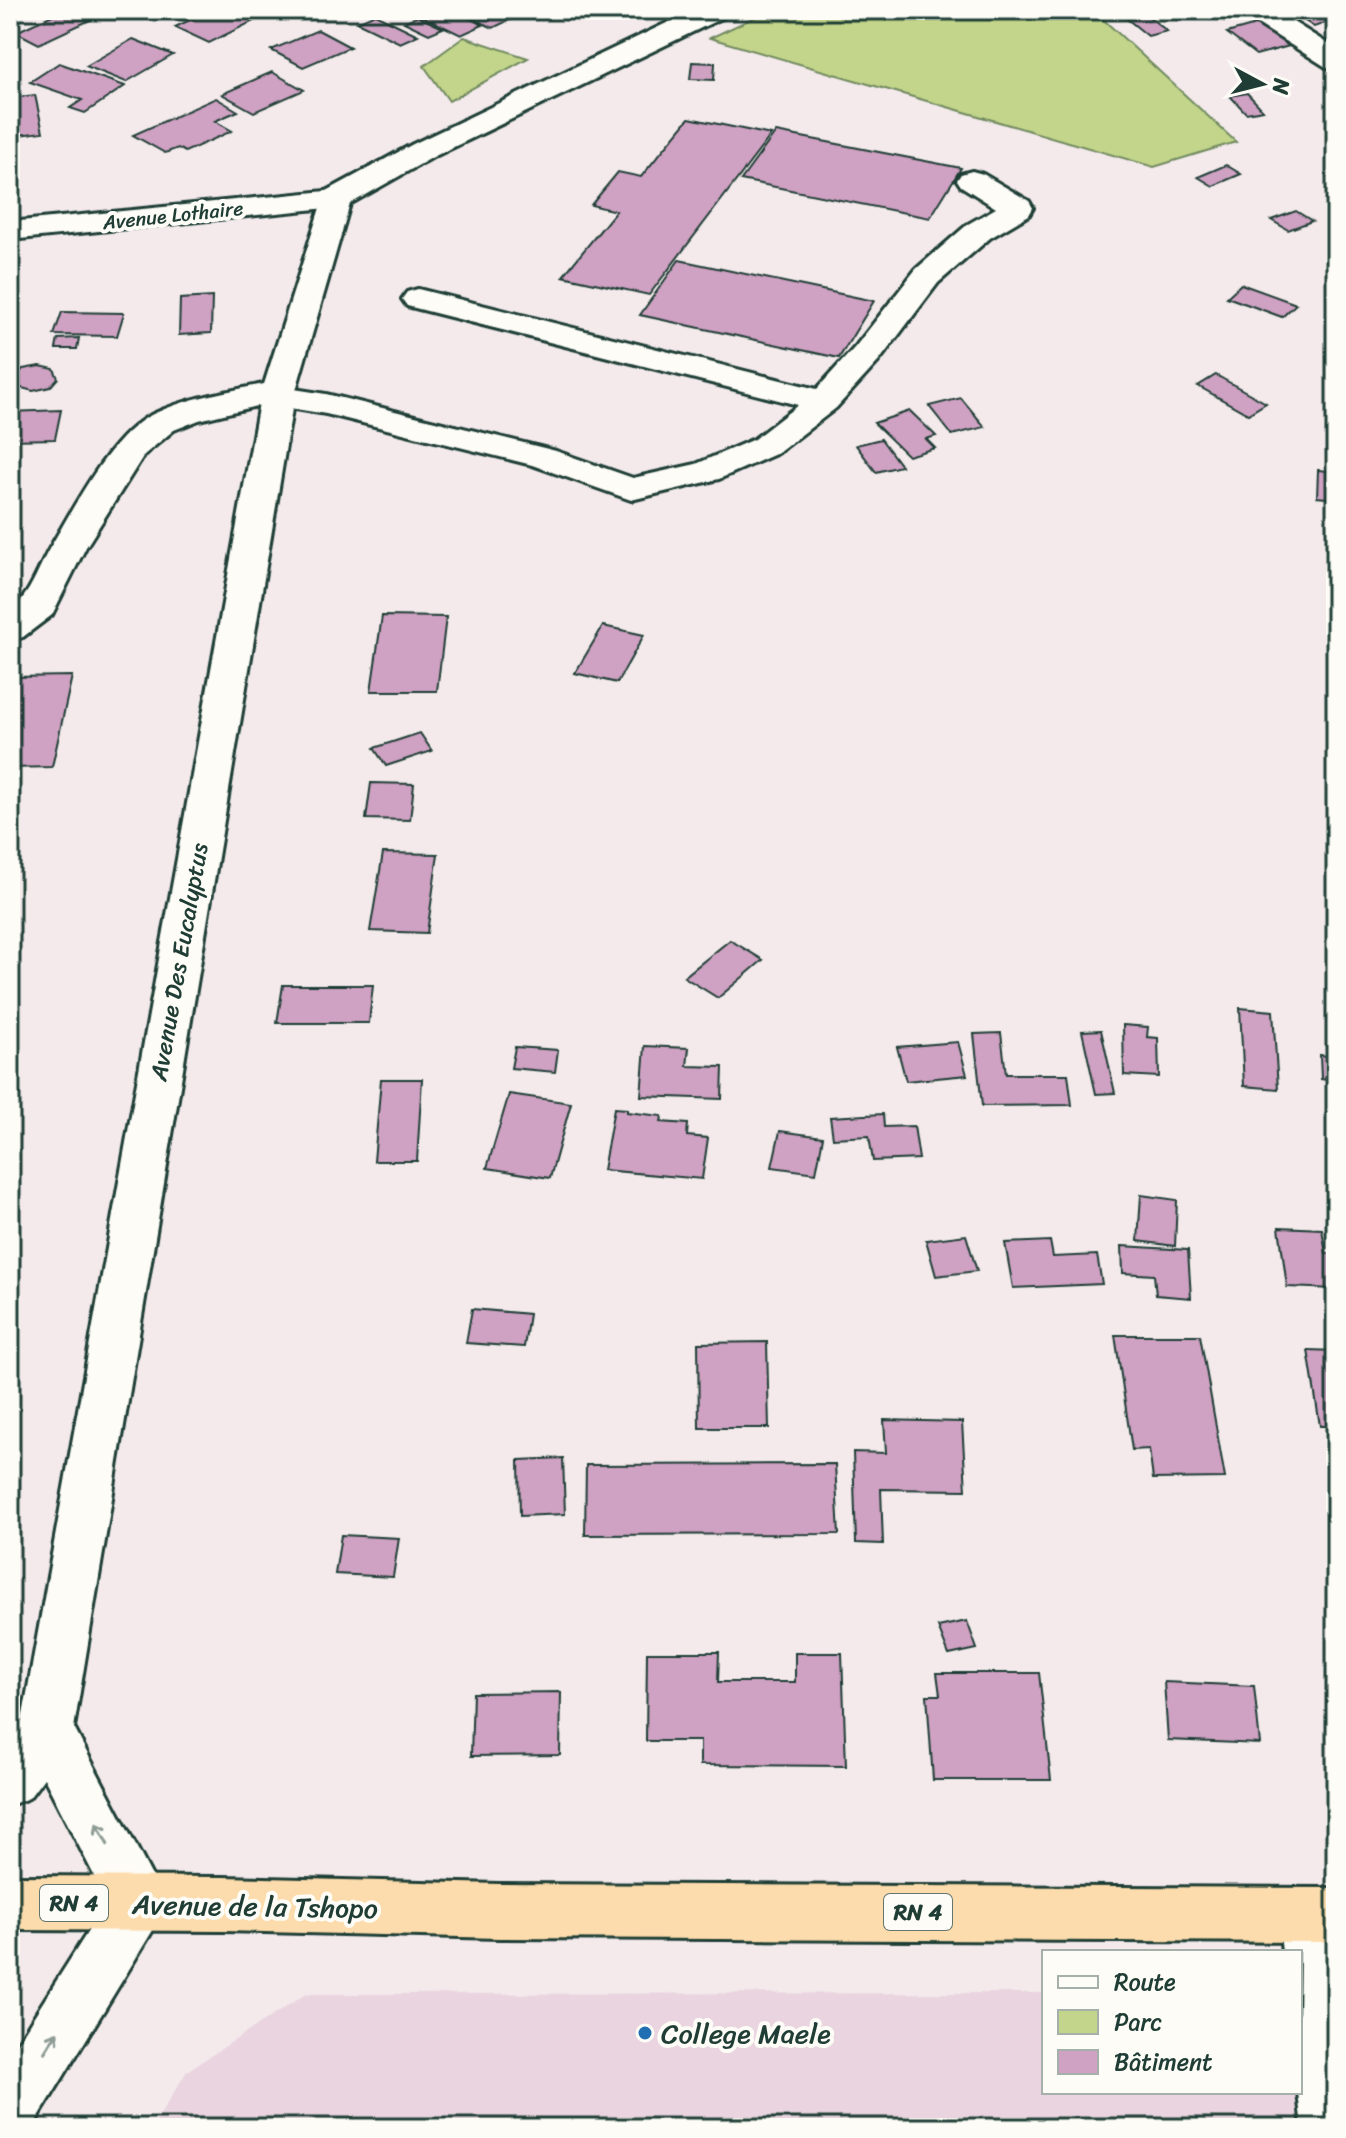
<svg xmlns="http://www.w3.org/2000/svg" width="1346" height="2138" font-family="Sriracha,sans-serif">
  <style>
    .built { fill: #e9d4df }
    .green { fill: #c2d58a; stroke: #70895f; stroke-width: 2 }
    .building { fill: #cfa1c2; stroke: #1f3d34; stroke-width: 2 }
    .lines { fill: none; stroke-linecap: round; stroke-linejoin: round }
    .street-casing { stroke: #1f3d34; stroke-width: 6 }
    .secondary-casing { stroke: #1f3d34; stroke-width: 6 }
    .highway-casing { stroke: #1f3d34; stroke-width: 6 }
    .street { fill: #fdfcf7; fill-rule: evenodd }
    .secondary { fill: #fdfcf7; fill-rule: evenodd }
    .highway { fill: #fcdcac; fill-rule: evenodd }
    .oneway { stroke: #8e9c96 }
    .poi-dot { fill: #1f6fb2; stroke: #fdfcf7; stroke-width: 3 }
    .labels { text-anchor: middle; stroke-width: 8; stroke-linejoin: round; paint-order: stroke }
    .far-street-label { font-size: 20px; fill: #1f3d34; stroke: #fdfcf7 }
    .shield { fill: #fdfcf7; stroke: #62766e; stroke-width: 2 }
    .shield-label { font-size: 22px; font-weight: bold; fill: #1f3d34 }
    .street-label { font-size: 24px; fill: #1f3d34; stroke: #fdfcf7 }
    .near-street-label { font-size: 28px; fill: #1f3d34; stroke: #fdfcf7 }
    .near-poi-label { font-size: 28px; fill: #1f3d34; stroke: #fdfcf7; text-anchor: start }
  </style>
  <rect width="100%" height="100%" fill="#f4eaec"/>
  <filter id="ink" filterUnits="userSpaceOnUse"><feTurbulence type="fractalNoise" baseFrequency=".0125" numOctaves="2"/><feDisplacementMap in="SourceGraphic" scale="16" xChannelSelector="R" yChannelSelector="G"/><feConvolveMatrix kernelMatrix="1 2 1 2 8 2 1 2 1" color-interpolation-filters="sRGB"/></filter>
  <g filter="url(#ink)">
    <polygon class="built" points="1044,1993 1044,2092 1300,2092 1336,2128 152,2128 187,2071 306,1994"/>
    <g class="green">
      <polygon points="770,10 1093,10 1236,142 1154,167 710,38"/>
      <polygon points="464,37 528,58 449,101 424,66"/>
    </g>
    <g class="building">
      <polygon points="63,10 95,10 103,14 39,44 16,32"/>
      <polygon points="169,10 201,10 183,20 164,12"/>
      <polygon points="211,10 263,10 270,13 209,43 175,27"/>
      <polygon points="435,10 452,10 483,25 461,35 422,16"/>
      <polygon points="455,10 509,10 520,15 493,28"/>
      <polygon points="1116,10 1140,10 1167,31 1148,36"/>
      <polygon points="1210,10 1246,10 1251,14 1224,21"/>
      <polygon points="1319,13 1331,21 1314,27 1302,19"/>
      <polygon points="375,14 418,35 400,43 357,22"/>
      <polygon points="417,16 443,28 429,34 404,22"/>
      <polygon points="1263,23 1293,45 1256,55 1227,33"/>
      <polygon points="318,30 350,47 303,67 271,50"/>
      <polygon points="133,39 173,55 126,82 86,66"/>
      <polygon points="692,62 715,63 714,80 690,79"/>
      <polygon points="59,63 125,86 85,113 70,108 82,100 30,82"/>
      <polygon points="272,72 304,90 254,112 222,94"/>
      <polygon points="1247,93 1263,110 1246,113 1230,96"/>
      <polygon points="35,95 43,132 10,136 10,98"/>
      <polygon points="216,98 238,111 215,121 232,131 185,152 178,148 165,153 133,135"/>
      <polygon points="689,118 771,135 649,295 563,276 616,211 591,205 618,172 641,177"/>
      <polygon points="776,132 961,168 930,218 741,180"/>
      <polygon points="1226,165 1241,174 1213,186 1198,177"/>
      <polygon points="1296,211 1312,221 1288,230 1271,220"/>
      <polygon points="679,260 874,301 839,358 640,315"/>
      <polygon points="1241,284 1296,304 1282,317 1227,297"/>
      <polygon points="212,297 211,333 179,335 180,299"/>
      <polygon points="62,312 124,313 117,336 54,335"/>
      <polygon points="79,338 77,349 56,349 58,339"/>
      <polygon points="40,366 54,369 58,378 50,387 33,391 18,387 14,378 23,369"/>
      <polygon points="1216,375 1266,403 1248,414 1198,386"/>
      <polygon points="961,398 985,427 952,435 929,406"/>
      <polygon points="61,410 55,439 10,440 10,412"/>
      <polygon points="910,411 936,436 926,439 935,448 908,456 874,423"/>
      <polygon points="881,439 901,466 876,472 856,445"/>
      <polygon points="1318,470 1336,472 1336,499 1317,497"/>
      <polygon points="382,616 446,617 437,691 371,691"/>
      <polygon points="603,626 644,635 617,683 575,673"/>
      <polygon points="72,676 52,767 10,768 10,677"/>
      <polygon points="420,733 432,751 386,766 374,748"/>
      <polygon points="371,783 414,784 410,820 366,819"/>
      <polygon points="383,853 438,854 427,933 370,931"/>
      <polygon points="730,940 763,960 718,998 684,977"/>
      <polygon points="283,985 373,985 369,1023 277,1023"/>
      <polygon points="1240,1008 1273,1011 1278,1089 1244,1086"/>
      <polygon points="1123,1025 1148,1027 1147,1037 1158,1038 1159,1077 1124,1075"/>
      <polygon points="1101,1030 1115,1093 1096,1094 1082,1031"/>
      <polygon points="1001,1033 1006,1074 1068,1074 1072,1105 982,1106 974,1034"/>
      <polygon points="958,1042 967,1075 906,1081 897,1047"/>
      <polygon points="645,1046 689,1048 687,1066 723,1067 722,1099 641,1096"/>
      <polygon points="515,1047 558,1050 555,1072 511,1068"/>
      <polygon points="1320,1055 1336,1057 1336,1081 1321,1079"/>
      <polygon points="381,1079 422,1079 417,1161 374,1161"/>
      <polygon points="509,1094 571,1103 550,1178 487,1168"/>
      <polygon points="614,1108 627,1109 627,1112 662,1116 661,1122 688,1124 687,1136 708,1138 702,1179 603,1170"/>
      <polygon points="883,1114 884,1127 914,1126 919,1159 873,1161 869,1136 833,1138 830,1117"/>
      <polygon points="780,1131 823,1137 816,1173 772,1167"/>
      <polygon points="1141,1195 1177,1200 1175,1246 1138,1241"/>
      <polygon points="1279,1227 1322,1229 1326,1253 1336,1254 1336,1289 1287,1287"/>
      <polygon points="966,1235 977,1271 936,1276 926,1240"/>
      <polygon points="1050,1241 1053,1257 1097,1255 1102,1284 1013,1288 1005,1243"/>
      <polygon points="1122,1246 1188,1250 1191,1298 1156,1295 1154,1275 1123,1273"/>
      <polygon points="472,1309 529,1314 524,1347 466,1343"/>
      <polygon points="1115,1335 1200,1335 1225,1478 1153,1479 1149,1449 1132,1450"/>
      <polygon points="767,1342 769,1428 699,1428 698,1343"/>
      <polygon points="1308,1350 1336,1351 1336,1426 1320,1426"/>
      <polygon points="884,1420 962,1422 966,1490 881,1489 883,1544 856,1543 853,1452 886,1453"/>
      <polygon points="563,1458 565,1514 520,1516 519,1460"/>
      <polygon points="835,1464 839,1534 585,1535 586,1465"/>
      <polygon points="341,1535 399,1538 393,1577 335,1574"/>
      <polygon points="967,1621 977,1649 949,1655 938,1627"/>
      <polygon points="647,1652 719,1652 718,1682 795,1682 795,1653 842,1653 846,1766 700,1765 700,1741 646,1741"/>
      <polygon points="937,1673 1039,1673 1051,1780 933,1780 927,1695 940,1695"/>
      <polygon points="1164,1682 1254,1686 1260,1744 1168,1740"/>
      <polygon points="561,1692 560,1755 471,1756 473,1693"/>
    </g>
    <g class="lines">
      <g class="street-casing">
        <g id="street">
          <polygon points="1241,10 1274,10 1336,49 1336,70 1326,67 1245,16"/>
          <path d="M972,171L983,174L1029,201L1033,208L1029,215L990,238L938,283L879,361L836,408L778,453L719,479L631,500L532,465L326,414L265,404L199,420L174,430L144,455L86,547L52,615L23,637L10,641V611C32,594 38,567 52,544C76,504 110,435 153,414C191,396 237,390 278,381L290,384L294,389L326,394L556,451L633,478L696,464L754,439L798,405L407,306L402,299L407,292L418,289L817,389L855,347L916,269L968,224L996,208L961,186L957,180L961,174Z"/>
          <polygon points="336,190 347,192 351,199 347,206 10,240 10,222"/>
          <polygon points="138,1876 158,1884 166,1903 158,1922 32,2128 10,2128 10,2054 118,1884"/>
          <polygon points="1306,1888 1326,1896 1336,1927 1336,2128 1302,2128 1298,2092 1300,1952 1282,1952 1278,1915 1286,1896"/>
        </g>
      </g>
      <g class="secondary-casing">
        <polygon id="secondary" points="694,10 730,10 726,16 435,156 350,204 294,397 74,1728 166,1903 158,1922 138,1930 118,1922 44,1778 29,1798 10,1805 10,1736 22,1721 260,397 325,192 413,144"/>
      </g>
      <g class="highway-casing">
        <polygon id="highway" points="10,1876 223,1877 499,1884 1336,1888 1336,1942 499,1938 223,1931 10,1930"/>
      </g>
      <use href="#street" class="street"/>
      <use href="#secondary" class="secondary"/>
      <use href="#highway" class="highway"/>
    </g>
    <defs><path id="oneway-shaft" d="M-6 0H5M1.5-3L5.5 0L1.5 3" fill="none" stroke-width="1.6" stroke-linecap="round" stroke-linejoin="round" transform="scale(2)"/></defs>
    <g class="oneway">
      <use href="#oneway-shaft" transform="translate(102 1834) rotate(-118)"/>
      <use href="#oneway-shaft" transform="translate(51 2042) rotate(-58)"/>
    </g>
  </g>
  <circle class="poi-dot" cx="645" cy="2033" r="8"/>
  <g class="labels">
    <g class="far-street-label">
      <text transform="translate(173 215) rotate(-6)" y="7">Avenue Lothaire</text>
    </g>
    <g class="shield">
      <rect x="40" y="1885" width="68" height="36" rx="6"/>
      <rect x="884" y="1894" width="68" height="36" rx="6"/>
    </g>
    <g class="shield-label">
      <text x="74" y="1911">RN 4</text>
      <text x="918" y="1920">RN 4</text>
    </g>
    <g class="street-label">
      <text transform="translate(179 962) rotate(-80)" y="8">Avenue Des Eucalyptus</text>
    </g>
    <g class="near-street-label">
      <text transform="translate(255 1906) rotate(1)" y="10">Avenue de la Tshopo</text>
    </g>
    <g class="near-poi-label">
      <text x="661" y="2043">College Maele</text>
    </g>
  </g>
  <rect width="1346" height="2138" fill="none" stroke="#fdfcf7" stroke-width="40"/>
  <rect x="20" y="20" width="1306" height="2098" fill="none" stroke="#1f3d34" stroke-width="3" filter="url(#ink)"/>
  <rect x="1042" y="1950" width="260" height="144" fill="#fdfcf7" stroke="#a4b0a9" stroke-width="2"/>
  <rect x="1058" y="1976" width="40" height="12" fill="#fdfcf7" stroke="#a4b0a9" stroke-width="2"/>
  <text x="1114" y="1990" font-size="24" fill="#1f3d34">Route</text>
  <rect x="1058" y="2010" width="40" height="24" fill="#c2d58a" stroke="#a4b0a9" stroke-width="2"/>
  <text x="1114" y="2030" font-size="24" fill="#1f3d34">Parc</text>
  <rect x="1058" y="2050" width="40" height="24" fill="#cfa1c2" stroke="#a4b0a9" stroke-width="2"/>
  <text x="1114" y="2070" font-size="24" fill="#1f3d34">Bâtiment</text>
  <g transform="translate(1262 84) rotate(97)" stroke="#fdfcf7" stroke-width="6" paint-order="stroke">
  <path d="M0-6L14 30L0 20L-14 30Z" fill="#1f3d34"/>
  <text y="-12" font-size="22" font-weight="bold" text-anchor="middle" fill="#1f3d34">N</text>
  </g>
</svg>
